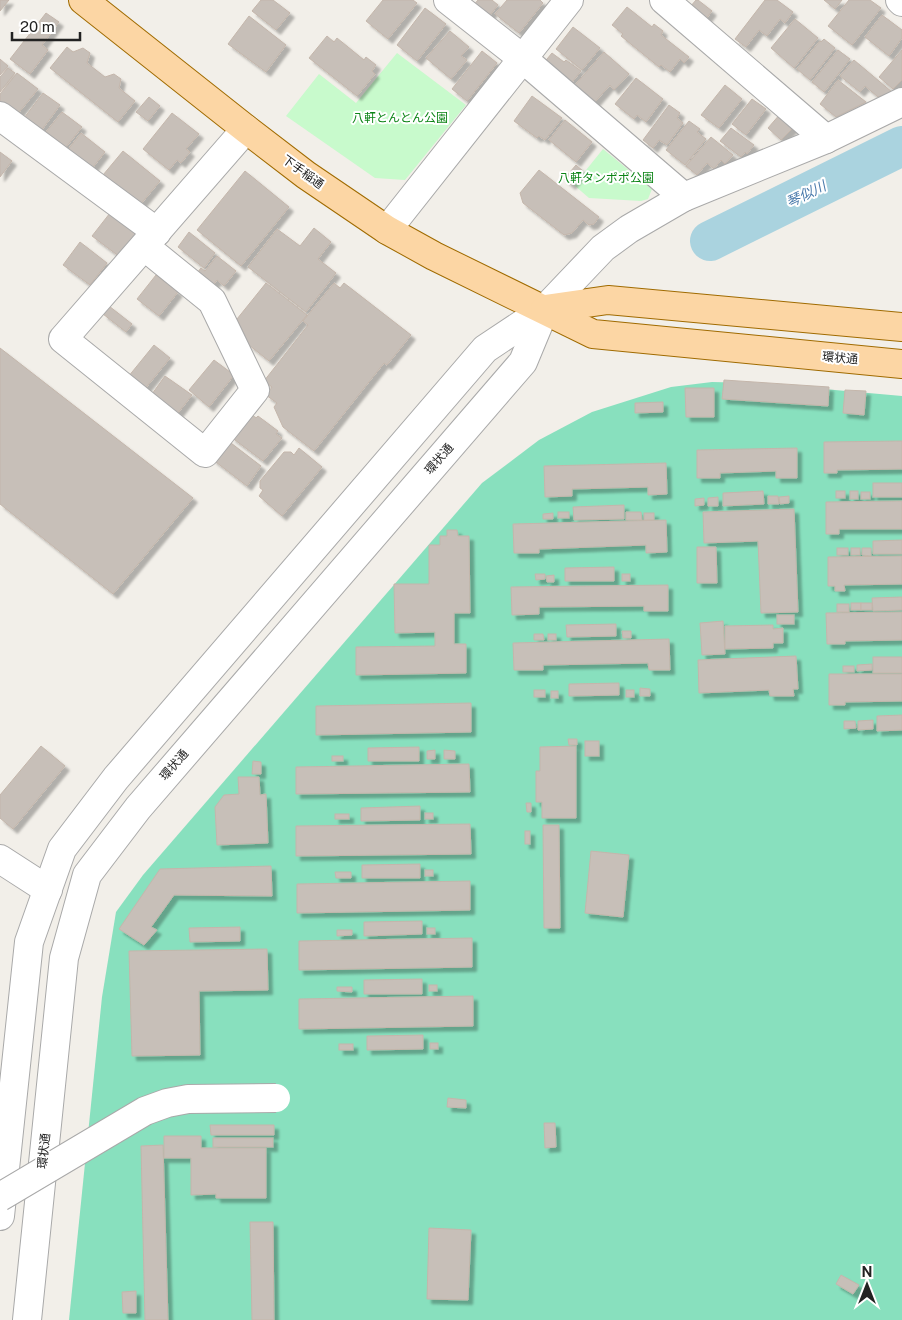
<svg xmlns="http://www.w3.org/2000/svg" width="902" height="1320" font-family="'Public Sans','Noto Sans JP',sans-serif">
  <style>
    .park { fill: #c8facc }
    .pitch { fill: #88e0be }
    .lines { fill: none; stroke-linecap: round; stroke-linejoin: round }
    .river { stroke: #aad3df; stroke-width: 40 }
    .building { fill: #c7bfb8; stroke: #c4b6ab; filter: url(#shadow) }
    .minor-casing { stroke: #a9a9a9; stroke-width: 30 }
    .major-casing { stroke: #a06b00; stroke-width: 30 }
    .minor { stroke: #fff; stroke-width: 28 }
    .major { stroke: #fcd6a4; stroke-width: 28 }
    .minor-bridge-casing { stroke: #a9a9a9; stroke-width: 30; stroke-linecap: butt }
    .minor-bridge { stroke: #fff; stroke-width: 28 }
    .labels { text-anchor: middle; stroke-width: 4; stroke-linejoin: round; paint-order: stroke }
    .park-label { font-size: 12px; fill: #0c8416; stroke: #fff }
    .street-label { font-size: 12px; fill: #222; stroke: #fff }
    .water-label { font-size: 14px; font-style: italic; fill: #4a7aab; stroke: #fff }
  </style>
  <defs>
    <filter id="shadow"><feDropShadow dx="4.5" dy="4.5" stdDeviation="1" flood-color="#0004"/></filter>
  </defs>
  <rect width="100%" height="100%" fill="#f2efe9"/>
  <g class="park">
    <polygon points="397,53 466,105 405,180 375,178 286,116 319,74 356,103"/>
    <polygon points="603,149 652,189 648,199 641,201 589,198 574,185"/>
  </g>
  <polygon class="pitch" points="712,382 755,383 902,396 902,1320 69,1320 102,997 116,912 143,875 482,483 539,440 592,412 671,387"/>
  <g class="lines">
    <polyline class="river" points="710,241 902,146"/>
  </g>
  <g class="building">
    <polygon points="0,0 9,0 0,11"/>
    <polygon points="261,0 273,0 290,13 276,30 252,11"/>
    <polygon points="383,0 413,0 417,3 388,39 366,21"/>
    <polygon points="478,0 492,0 498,5 487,19 472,7"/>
    <polygon points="507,0 540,0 543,3 519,33 495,14"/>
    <polygon points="696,0 698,0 712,11 706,19 690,7"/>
    <polygon points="765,0 777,0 793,12 785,23 780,19 767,36 759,30 746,47 735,39"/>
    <polygon points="824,0 842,0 835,9"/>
    <polygon points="849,0 870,0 881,8 852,45 828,26"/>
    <polygon points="627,7 652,27 654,24 663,31 661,35 689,57 684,63 680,59 670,72 661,65 659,67 621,36 623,34 612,25"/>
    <polygon points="425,8 446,24 417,61 397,45"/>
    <polygon points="46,13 59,22 42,45 48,50 30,74 10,59"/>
    <polygon points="882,15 902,30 902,38 889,56 865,37"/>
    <polygon points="249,16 286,45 266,72 228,44"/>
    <polygon points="795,19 818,38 794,68 771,48"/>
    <polygon points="573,27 600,48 582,70 556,49"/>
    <polygon points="450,31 469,47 461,56 467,60 451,79 426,58"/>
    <polygon points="327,36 334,42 337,38 364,60 366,57 376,65 372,71 375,74 357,96 309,58"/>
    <polygon points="824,39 835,48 810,80 797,69 820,41 821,42"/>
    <polygon points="67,47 73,52 83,48 90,53 87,63 105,77 114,74 121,79 119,88 135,101 118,122 50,68"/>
    <polygon points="838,50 850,59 824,92 812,82"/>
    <polygon points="902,50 902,80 893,89 879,77"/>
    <polygon points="482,51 497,63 467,101 452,89"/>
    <polygon points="604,52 629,74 614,90 610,85 594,103 574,86"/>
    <polygon points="552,53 564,62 566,60 581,71 569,86 542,65"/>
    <polygon points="0,59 8,66 0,75"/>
    <polygon points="854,60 892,92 878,97 865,86 860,92 840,76"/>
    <polygon points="8,68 15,73 0,92 0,77"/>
    <polygon points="17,73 38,89 16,116 0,104 0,94"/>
    <polygon points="636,78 663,99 646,122 637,115 634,119 615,104"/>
    <polygon points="838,80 866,102 836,117 820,104"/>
    <polygon points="725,85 742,99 719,128 701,115"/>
    <polygon points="43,93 60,105 41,131 24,118"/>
    <polygon points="532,96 562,118 545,140 539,136 537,138 514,121"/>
    <polygon points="149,97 160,106 148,121 136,112"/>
    <polygon points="752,99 766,109 746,135 732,124"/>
    <polygon points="669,105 680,113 677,118 683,123 667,145 659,140 653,148 643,140"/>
    <polygon points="62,112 82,127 66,147 46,132"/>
    <polygon points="172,113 199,134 186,149 190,152 181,163 177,160 169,170 143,149"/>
    <polygon points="781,113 795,126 781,140 768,128"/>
    <polygon points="565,120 592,142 576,162 549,140"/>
    <polygon points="689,121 700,129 697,132 706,139 685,165 666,150"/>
    <polygon points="731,128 754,145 747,154 745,152 741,157 720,141"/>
    <polygon points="81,133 105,152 90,171 66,152"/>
    <polygon points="711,137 733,155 725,164 721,160 714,169 707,163 697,175 686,166"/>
    <polygon points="123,151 160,181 140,205 103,175"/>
    <polygon points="0,152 12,161 0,177"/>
    <polygon points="576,165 583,171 571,185 564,179"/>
    <polygon points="539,170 599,217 594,224 589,225 583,220 572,233 564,235 523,203 520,193"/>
    <polygon points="245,171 289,207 241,266 197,230"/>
    <polygon points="110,213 138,235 120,257 92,236"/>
    <polygon points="314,228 331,242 318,259 336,273 306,312 248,267 277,229 300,246"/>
    <polygon points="189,232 215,253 204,268 178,247"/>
    <polygon points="80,242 107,263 90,285 63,265"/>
    <polygon points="217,256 236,271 224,286 217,280 213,285 197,273 201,268 205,271"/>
    <polygon points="156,275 178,292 159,316 137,299"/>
    <polygon points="266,283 307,315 269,361 249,345 237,319"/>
    <polygon points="334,283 340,288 344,283 411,335 387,365 384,363 314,451 283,427 274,407 277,403 266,395 272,387 264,381 308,325 303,321"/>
    <polygon points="109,306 132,324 126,332 103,314"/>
    <polygon points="154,345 170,358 144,390 128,377"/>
    <polygon points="0,348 193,498 113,594 0,504"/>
    <polygon points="214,360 234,375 209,407 189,390"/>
    <polygon points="165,376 192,395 178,413 152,394"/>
    <polygon points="724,380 829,387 828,406 722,399"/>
    <polygon points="685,388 714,388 714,417 686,417"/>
    <polygon points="845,390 866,391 864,415 843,413"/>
    <polygon points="663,402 663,412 635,413 635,403"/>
    <polygon points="250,413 256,418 258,416 278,431 276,434 282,438 263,461 231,437"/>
    <polygon points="227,440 261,466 247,486 212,459"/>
    <polygon points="902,441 902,469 837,470 837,473 824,473 824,442"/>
    <polygon points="299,448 322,467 282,516 259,496 263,490 260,488 260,481 284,452 291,452 294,455"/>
    <polygon points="797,448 797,478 776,478 776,471 720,473 720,478 697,478 697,450"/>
    <polygon points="666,463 667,494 648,495 648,487 572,489 572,496 545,497 544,466"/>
    <rect x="873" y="483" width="29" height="14"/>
    <polygon points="763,491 764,504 723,506 723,493"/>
    <rect x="836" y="491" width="9" height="7"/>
    <rect x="850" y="491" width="8" height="8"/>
    <rect x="861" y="492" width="9" height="7"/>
    <polygon points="768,496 778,496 779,504 768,504"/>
    <polygon points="789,496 789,503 780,504 779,497"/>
    <polygon points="718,497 718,506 708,506 708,498"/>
    <polygon points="704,498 704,505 695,506 695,499"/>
    <polygon points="902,501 902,529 839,529 839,534 826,534 826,502"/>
    <polygon points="624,505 624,519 574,520 573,507"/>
    <polygon points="794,509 798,612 761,613 758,541 704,543 703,512"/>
    <rect x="558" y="512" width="11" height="6"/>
    <polygon points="626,512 641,512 642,520 626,520"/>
    <polygon points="553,513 553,519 543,519 543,514"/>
    <rect x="644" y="513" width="10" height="7"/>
    <polygon points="666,520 667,552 646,553 646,545 539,549 539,553 514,553 513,524"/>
    <polygon points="447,530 457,530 458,536 469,536 470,613 454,613 454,644 466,644 466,673 356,675 356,647 435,646 435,632 395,633 394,584 429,584 429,545 440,545 440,536 447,536"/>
    <polygon points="902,540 902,554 873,554 873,541"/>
    <polygon points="697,547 716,547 717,583 697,583"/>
    <rect x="837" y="548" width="11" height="7"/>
    <rect x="851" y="548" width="9" height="7"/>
    <polygon points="862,548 871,548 871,556 862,555"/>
    <polygon points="902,556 902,584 844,585 845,591 835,591 835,586 828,586 828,557"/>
    <polygon points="614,567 614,581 565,581 565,568"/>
    <polygon points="535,574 545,574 545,579 536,580"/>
    <rect x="622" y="574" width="8" height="7"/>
    <polygon points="554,575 554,582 547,582 546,576"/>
    <polygon points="668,585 668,611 644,611 644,606 539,607 539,614 512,615 511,587"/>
    <polygon points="902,597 902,610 873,611 872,598"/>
    <rect x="851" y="603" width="10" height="7"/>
    <rect x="861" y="603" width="11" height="7"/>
    <rect x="837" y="604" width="12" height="8"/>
    <polygon points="902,612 902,640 845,641 845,644 827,644 826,613"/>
    <rect x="777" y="615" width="17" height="9"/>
    <polygon points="723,621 725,654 702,655 700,623"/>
    <polygon points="616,624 616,636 567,637 566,625"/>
    <polygon points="773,625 773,629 783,628 783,643 773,643 773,648 725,649 725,626"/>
    <polygon points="622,631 631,631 631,638 623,638"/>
    <polygon points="534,634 543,634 544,640 534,640"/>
    <rect x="548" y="634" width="8" height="6"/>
    <polygon points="669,639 670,670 649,670 648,663 543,665 543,670 514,670 513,643"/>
    <polygon points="796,656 798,689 793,689 794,696 770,696 769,690 699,693 698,660"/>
    <rect x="873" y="657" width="29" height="16"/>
    <polygon points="872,664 872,670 857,671 857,665"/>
    <rect x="843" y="666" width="11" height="6"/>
    <polygon points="829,674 902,674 902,701 845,702 845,705 829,705"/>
    <polygon points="619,683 619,695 569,696 569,684"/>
    <polygon points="640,688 650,689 650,696 640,696"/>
    <rect x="534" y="690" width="11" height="7"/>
    <rect x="626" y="690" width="8" height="7"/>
    <rect x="551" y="691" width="7" height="7"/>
    <polygon points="471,703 471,732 316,735 316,706"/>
    <polygon points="902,715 902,730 877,731 877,716"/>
    <polygon points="873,720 873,729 858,730 858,721"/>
    <polygon points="844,721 855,721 856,728 844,729"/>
    <polygon points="568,739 577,739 577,745 569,745"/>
    <rect x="585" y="741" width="14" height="15"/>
    <polygon points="41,746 65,766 13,829 0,818 0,795"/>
    <polygon points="576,746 576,818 542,818 542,802 536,802 536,771 540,771 540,747"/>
    <polygon points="419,747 419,761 368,761 368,748"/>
    <polygon points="435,750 435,759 427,759 427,751"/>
    <polygon points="444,750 455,751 455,759 444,759"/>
    <rect x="332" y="756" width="11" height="5"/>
    <polygon points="253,761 261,762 261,774 252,774"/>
    <polygon points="469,764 470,792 296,794 296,767"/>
    <polygon points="238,777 259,777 260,795 266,794 268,843 217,845 215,807 224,795 239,794"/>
    <polygon points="526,803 531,803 531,812 527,812"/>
    <polygon points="420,806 420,820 361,821 361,808"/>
    <rect x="425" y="813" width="8" height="6"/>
    <rect x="335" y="814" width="14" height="5"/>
    <polygon points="470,824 471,854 296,856 296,826"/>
    <polygon points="543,825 559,825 560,928 544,928"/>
    <rect x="525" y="831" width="5" height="13"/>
    <polygon points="591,851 629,855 623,917 585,913"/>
    <polygon points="420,864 420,878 362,878 362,865"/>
    <polygon points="271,866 272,896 174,895 151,927 157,930 144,945 119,929 160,869"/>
    <rect x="425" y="870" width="8" height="6"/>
    <polygon points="335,872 351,872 351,878 336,878"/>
    <polygon points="470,881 470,910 297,913 297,884"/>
    <polygon points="422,921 422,934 364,936 364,922"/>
    <polygon points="240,927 240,941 190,942 189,928"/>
    <rect x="427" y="928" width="8" height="6"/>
    <polygon points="337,930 352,930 352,935 337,936"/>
    <polygon points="472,938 472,967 299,970 299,941"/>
    <polygon points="267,949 268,990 199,991 200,1055 132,1056 129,951"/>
    <polygon points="422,979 422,994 364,994 364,980"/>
    <rect x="429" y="985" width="8" height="6"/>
    <polygon points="337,987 352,987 352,992 337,991"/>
    <polygon points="473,996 473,1026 299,1029 299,999"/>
    <polygon points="423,1035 423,1049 367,1050 367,1036"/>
    <rect x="430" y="1043" width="8" height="6"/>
    <rect x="339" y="1044" width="14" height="6"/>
    <polygon points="448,1098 466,1100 466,1108 447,1107"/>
    <polygon points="544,1123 555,1123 556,1147 545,1148"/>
    <polygon points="210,1125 274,1125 274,1135 211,1135"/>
    <polygon points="164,1136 201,1136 201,1148 266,1148 266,1198 216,1198 216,1194 191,1195 191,1158 164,1158"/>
    <rect x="213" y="1138" width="60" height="9"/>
    <polygon points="163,1145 168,1320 145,1320 141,1146"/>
    <polygon points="250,1222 273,1222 274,1320 252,1320"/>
    <polygon points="429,1228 471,1230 468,1300 427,1299"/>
    <polygon points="841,1275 859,1285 853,1294 836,1284"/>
    <polygon points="136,1291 136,1313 123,1313 122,1292"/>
  </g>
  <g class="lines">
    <g class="minor-casing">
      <g id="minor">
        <polyline points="448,0 522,58 684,197"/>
        <polyline points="664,0 826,139"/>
        <polyline points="900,0 902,2"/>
        <polyline points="0,116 157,232"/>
        <polyline points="387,230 569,0"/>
        <polyline points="144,246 212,301 255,390 205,453 63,339 246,129"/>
        <polyline points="0,859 48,890"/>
        <polyline points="0,1216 29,942 62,849 116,778 485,349 545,309 603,248 629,229 684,197 826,139 902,102"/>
        <polyline points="27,1320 64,958 87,875 138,808 523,362 545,309"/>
      </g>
    </g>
    <g class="major-casing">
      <g id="major">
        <polyline points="83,0 246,129 306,175 387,230 434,256 593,334 902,364"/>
        <polyline points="545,309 608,300 902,327"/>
      </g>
    </g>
    <use href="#minor" class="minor"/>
    <use href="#major" class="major"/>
    <g class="minor-bridge-casing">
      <polyline id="minor-bridge" points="0,1197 145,1111 167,1103 188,1099 276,1098"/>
    </g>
    <use href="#minor-bridge" class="minor-bridge"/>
  </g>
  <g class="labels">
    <g class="park-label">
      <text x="400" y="122">八軒とんとん公園</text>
      <text x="606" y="182">八軒タンポポ公園</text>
    </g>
    <g class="street-label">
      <text transform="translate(303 172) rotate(36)" y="4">下手稲通</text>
      <text transform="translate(840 358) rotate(5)" y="4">環状通</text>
      <text transform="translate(439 459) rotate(-49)" y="4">環状通</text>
      <text transform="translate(174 765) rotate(-49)" y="4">環状通</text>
      <text transform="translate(44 1151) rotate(-84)" y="4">環状通</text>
    </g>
    <g class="water-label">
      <text transform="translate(806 194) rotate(-26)" y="5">琴似川</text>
    </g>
  </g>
  <g transform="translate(867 1285)" stroke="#ffffff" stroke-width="4" paint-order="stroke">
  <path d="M0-4L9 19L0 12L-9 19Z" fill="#222222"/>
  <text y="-8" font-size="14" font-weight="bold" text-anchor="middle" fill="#222222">N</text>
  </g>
  <path d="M12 32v8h68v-8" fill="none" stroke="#222222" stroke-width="2.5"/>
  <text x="20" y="32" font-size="15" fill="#222222" stroke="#ffffff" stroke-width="4" paint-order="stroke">20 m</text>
</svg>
